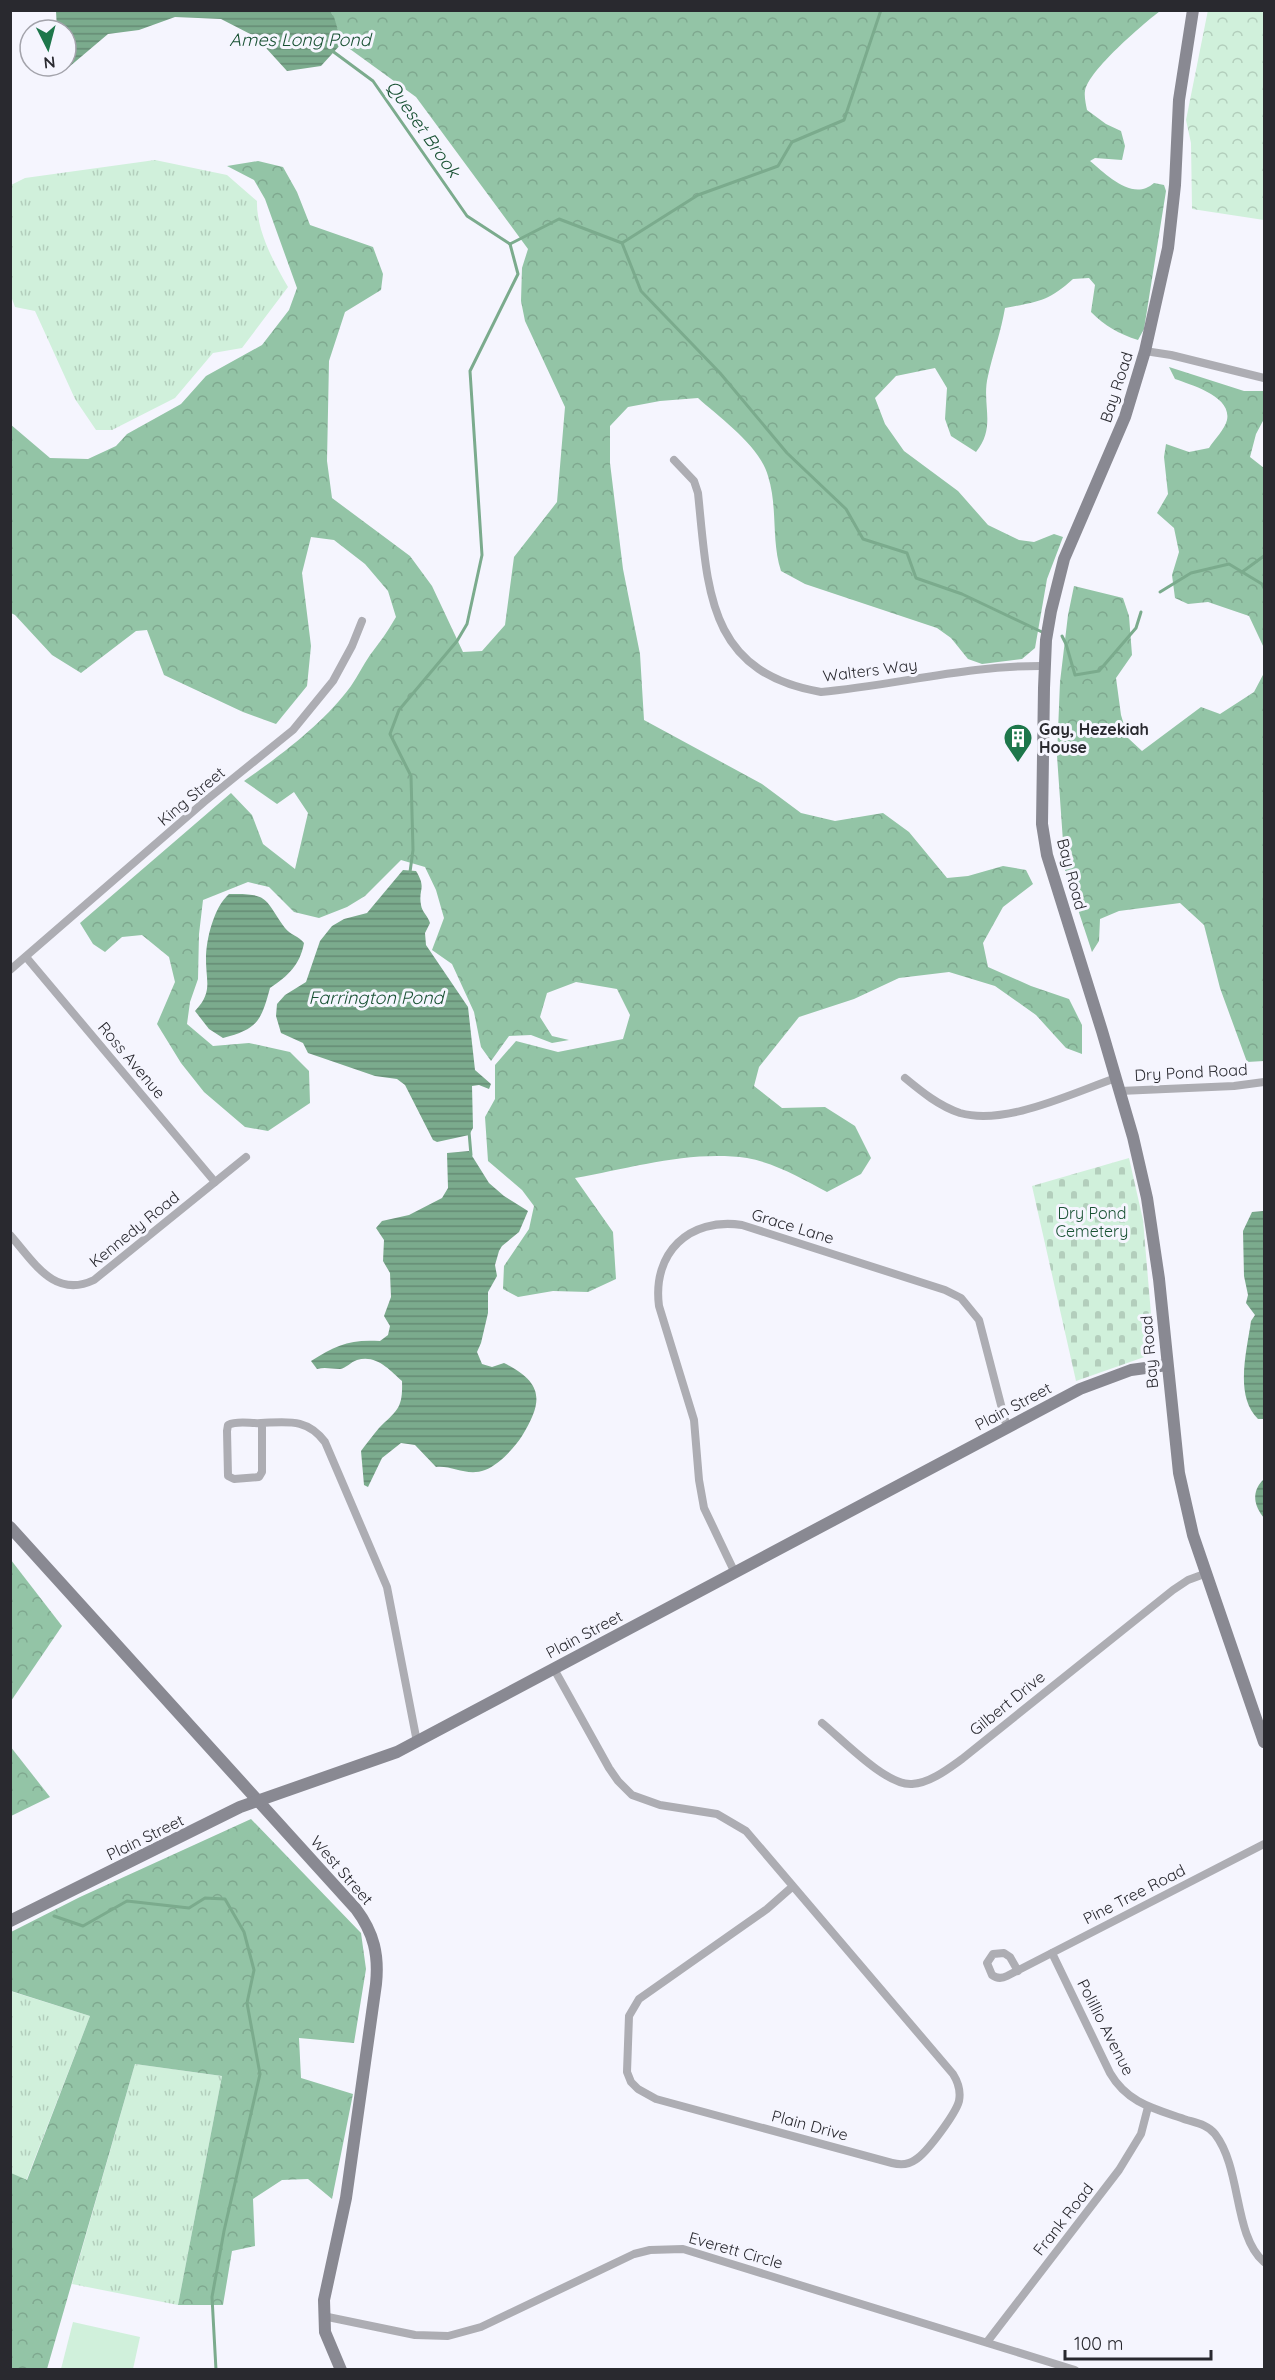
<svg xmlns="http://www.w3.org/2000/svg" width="1275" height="2380" font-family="Quicksand,sans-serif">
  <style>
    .grass { fill: url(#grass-tufts) }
    .forest { fill: url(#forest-crowns) }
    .cemetery { fill: url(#cemetery-stones) }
    .park { fill: url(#park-crowns) }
    .pitch { fill: #d0f0db }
    .water { fill: url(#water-rules) }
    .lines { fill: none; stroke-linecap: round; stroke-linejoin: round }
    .stream { stroke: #7bab8d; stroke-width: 3 }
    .street { stroke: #adadb3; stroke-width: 8 }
    .secondary { stroke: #898992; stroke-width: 12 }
    .labels { text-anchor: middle; stroke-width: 6; stroke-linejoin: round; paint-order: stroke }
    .street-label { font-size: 16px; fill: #29292f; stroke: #f5f5fe }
    .poi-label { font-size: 16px; font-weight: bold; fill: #29292f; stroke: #f5f5fe; text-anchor: start }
    .park-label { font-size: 16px; fill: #1a5335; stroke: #f5f5fe }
    .water-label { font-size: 18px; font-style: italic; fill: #185133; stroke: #f5f5fe }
  </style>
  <defs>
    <pattern id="grass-tufts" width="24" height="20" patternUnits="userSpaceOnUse" patternTransform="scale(1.5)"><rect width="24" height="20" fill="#d0f0db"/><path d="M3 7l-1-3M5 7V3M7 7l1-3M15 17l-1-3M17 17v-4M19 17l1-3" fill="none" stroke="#b3cebc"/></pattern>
    <pattern id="forest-crowns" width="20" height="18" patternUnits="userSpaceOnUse" patternTransform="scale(1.5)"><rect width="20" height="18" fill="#93c4a6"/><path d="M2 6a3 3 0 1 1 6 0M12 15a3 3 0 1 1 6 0" fill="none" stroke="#7fa88f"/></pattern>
    <pattern id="cemetery-stones" width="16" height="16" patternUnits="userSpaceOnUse" patternTransform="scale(1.5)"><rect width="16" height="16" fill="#d0f0db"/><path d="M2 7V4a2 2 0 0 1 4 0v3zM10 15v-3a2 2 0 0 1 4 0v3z" fill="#b3cebc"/></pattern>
    <pattern id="park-crowns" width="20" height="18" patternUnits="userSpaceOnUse" patternTransform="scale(1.5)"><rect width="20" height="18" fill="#d0f0db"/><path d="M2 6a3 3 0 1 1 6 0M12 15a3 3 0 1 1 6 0" fill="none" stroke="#b3cebc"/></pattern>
    <pattern id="water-rules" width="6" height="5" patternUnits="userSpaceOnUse" patternTransform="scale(1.5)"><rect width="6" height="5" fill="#7bab8d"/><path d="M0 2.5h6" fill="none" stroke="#658b74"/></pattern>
  </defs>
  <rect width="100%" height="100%" fill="#f5f5fe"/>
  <g class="grass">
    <path d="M155,160L227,175L257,201C256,230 274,263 288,287L242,348L213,353L175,398L112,430H96L75,399L35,311L15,307L11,296V185L25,178Z"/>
    <polygon points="10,1991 90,2016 26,2181 11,2173"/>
    <polygon points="135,2064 222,2076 178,2305 72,2284"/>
  </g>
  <g class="forest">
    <path d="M328,11H1160C1142,25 1089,70 1085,91C1084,96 1086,105 1087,110L1106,124L1121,131L1125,146L1122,160L1095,158L1090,161C1107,175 1133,202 1154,183L1164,185L1166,191L1144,329L1138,340C1119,334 1105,326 1091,312L1095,285L1089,278L1073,279C1048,302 1036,302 1005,308C1001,332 993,353 988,376C981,404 997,426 976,452L951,436L945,419L947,388L935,368L896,376L875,398L885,424L904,451L958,491L988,525L1019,540L1034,542L1054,534L1063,537L1047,579L1035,648L1022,659L982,664L968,659L951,638L937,628L805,584L781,571C771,540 778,507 768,476C760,446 720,418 698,398L660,401L628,407L610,426V463L623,569L640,654L644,720L762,784L801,813L835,821L883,813L909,832L947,878L968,876L1003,866L1026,870L1033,884L1003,907L983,943L988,967L1031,986L1069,999L1082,1025V1054L1066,1048L1036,1015L995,986L949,972L899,978L854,999L799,1017L759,1067L754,1086L782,1108L825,1107L855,1126L871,1158L861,1174L827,1192C803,1179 775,1163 747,1158C690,1150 632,1168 575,1178L613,1232L616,1279L588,1292L553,1291L518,1297L503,1289L504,1266L529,1229L534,1206L522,1190L488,1161L485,1117L495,1099V1065L516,1041L558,1052L623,1039L630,1015L617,989L576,982L547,993L540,1017L552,1036L569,1040L552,1043L531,1035L509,1036L491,1061L481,1047L474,1012L452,964L432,950L444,918L436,890L425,867L401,860L365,896L347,907L319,918L294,912L269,887L248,882L203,900L199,934L198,979L190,1002L187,1024L213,1046L249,1043L290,1052L309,1071L310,1103L268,1131L245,1127L204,1092L181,1063L157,1024L175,982L169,957L142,935L122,937L105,952L93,944L80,923L231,793L252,815L263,844L295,869L308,813L294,792L277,804L244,781C280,756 325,722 351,686C358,676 363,665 370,655C380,642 388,631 396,617L388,591L365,564L334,540L311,537L302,573L311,646L307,686L276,724L243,712L164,675L147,630L136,631L81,673L52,655L15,615L11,613L10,424L50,458L88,459L116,446L127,434L181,404L206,376L262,345L289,310L297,288L265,199L254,180L227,166L258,161L283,167L297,192L310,225L373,247L383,274L381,290L345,312L329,361L327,461L332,498L410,556L432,586L463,652L482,651L505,625L514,557L557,502L565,407L525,321L521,301L522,268L528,249L416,97L343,44L332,14Z"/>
    <path d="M1169,367L1244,391H1264V419L1256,434L1250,457L1264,468V648L1249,616L1208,602L1188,604L1175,598L1172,575L1179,552L1174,528L1157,513L1168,494L1164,457L1166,444L1189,452L1209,448C1214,440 1225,429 1227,420C1232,396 1191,385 1175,379Z"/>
    <polygon points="1074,586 1123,598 1129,616 1132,655 1116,678 1121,715 1128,738 1142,751 1201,707 1220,714 1254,692 1264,673 1264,1061 1247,1062 1220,988 1204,925 1180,903 1119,911 1100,919 1099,941 1092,952 1065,870 1057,756 1060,682 1068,615"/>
    <polygon points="11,1560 62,1626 11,1701"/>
    <polygon points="10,1746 50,1797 11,1816 10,1816"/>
    <polygon points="251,1819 361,1933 366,1969 354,2043 299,2038 301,2078 353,2094 332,2199 308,2179 282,2180 253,2199 255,2246 232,2251 223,2305 178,2305 222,2076 135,2064 47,2369 11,2369 11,2173 27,2180 90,2016 11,1991 11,1932 80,1897"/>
  </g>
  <polygon class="cemetery" points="1129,1158 1143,1220 1154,1349 1150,1355 1076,1381 1032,1186"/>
  <polygon class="park" points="1208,10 1264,11 1264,220 1192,209 1191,143 1186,120"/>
  <polygon class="pitch" points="73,2322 140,2337 133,2369 61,2369"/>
  <g class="water">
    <polygon points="56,11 330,11 334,17 342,43 321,66 287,71 256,37 221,19 175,17 139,30 108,34 69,67 66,62 66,30 57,30"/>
    <path d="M403,870L416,871C427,889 418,889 421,905C422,912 428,916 430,923L425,933L426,945L468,1007L475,1070L491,1084L489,1089L479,1085L472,1086L473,1128L469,1135L437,1142L433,1140L405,1085L397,1079L375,1076L308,1053L303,1043L281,1033L276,1016L277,1004L285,995L306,982L320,941L332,926L344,919L367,913Z"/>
    <path d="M229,894C270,893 264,899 285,928C290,935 299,936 304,943C300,965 288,976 270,988C261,1021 258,1029 223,1038L209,1029L195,1011C213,992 206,982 206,959C206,939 214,907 229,894Z"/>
    <path d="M469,1151L489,1183L504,1196L528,1211L519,1232L502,1246L499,1251L495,1265L497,1276L488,1292V1313L481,1343L477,1352L482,1364L492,1367L504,1363C543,1383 544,1400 522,1436C515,1447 499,1465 485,1470C467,1477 452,1465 436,1467L415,1445L401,1443L382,1458L368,1487L364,1485L361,1451C367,1443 373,1435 379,1428C397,1410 403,1409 402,1381C390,1370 376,1354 357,1360C351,1362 346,1368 340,1369C332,1369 325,1367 317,1369L311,1361C336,1345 350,1339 380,1341L388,1335L390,1326L384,1316L391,1297L390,1273L383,1261L384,1240L376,1228L382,1221L409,1215L442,1198L448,1188L447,1153Z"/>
    <path d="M1264,1211V1419H1258C1234,1396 1247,1350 1251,1321L1255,1315L1246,1303L1248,1295L1244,1276L1243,1231L1252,1212Z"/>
    <path d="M1263,1480H1264V1518C1254,1506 1251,1492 1263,1480Z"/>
  </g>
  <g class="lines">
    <g class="stream">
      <polyline points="331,50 373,81 467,216 510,244"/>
      <polyline points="622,243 641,291 720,373 787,453 846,509 863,539 907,553 916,578 962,594 1042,632"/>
      <polyline points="510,244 559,219 622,243 698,195 778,166 792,142 844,120 881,10"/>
      <polyline points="1242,572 1264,556"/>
      <polyline points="1160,592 1191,573 1229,564 1262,584 1264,588"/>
      <polyline points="1062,636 1066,644 1075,675 1099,671 1136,628 1141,612"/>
      <polyline points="410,872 413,850 411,776 390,734 399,710 457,641 467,624 482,555 470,371 518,274 510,244"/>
      <polyline points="469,1132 471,1155"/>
      <polyline points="54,1916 83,1926 127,1901 189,1908 205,1898 225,1899 244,1932 254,1970 247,2003 260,2074 224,2231 212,2297 216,2370"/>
    </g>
    <g class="street">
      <polyline points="1145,351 1171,355 1264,378"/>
      <path d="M674,460L694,481L698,493C708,589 706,672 821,692C896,685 970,665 1045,666"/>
      <polyline points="26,957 215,1182"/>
      <polyline points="10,970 204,802 293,730 333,681 352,646 362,621"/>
      <path d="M905,1078C922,1092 939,1106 960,1113C1006,1126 1072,1093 1116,1078"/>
      <polyline points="1120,1091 1234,1086 1264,1082"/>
      <path d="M10,1235C34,1262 54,1299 94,1280L246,1157"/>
      <path d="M262,1423V1472L259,1477L234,1479L228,1476L227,1431L228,1425C238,1420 251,1424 261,1423C288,1422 307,1418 325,1442L387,1587L417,1742"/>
      <path d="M735,1573L704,1508L699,1480L694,1420L659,1306C652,1253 689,1217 742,1225L945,1290L961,1298L979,1320L1007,1428"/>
      <path d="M554,1669L609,1768L618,1781L632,1795L660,1805L717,1814L746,1831L953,2074C958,2082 961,2091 959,2101C956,2113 927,2153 915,2160C908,2165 900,2165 892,2163L656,2099L638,2089L631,2082L627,2072L629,2016L639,1999L767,1909L792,1887"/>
      <path d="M822,1723C842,1739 886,1786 912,1784C930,1783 948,1769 962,1759L1173,1590L1188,1580L1207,1573"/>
      <path d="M1052,1953L1110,2073C1128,2104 1156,2109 1187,2120C1197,2123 1208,2125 1215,2134C1242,2169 1233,2235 1264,2262"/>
      <path d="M1018,1971L1010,1957L1004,1953L993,1954L987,1963L992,1975C996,1978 1001,1979 1007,1976L1264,1844"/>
      <polyline points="323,2316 415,2335 448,2336 481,2327 634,2254 650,2250 683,2249 1075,2370"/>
      <polyline points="987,2342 1119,2170 1141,2134 1148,2107"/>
    </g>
    <g class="secondary">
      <polyline points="1193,10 1179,100 1175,185 1168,248 1145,351 1125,417 1064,559 1051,611 1046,640 1044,688 1042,824 1047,855 1102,1031 1133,1137 1147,1198 1159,1279 1179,1473 1193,1535 1264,1742"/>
      <path d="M10,1527L356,1909C374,1933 379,1955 376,1984L346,2198L324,2300L325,2332L341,2370"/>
      <polyline points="10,1921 240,1807 397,1752 1080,1389 1131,1370 1167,1365"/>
    </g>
  </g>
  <defs>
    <g id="building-pin" transform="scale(1.5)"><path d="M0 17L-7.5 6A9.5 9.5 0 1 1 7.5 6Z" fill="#1e774b" stroke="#f5f5fe"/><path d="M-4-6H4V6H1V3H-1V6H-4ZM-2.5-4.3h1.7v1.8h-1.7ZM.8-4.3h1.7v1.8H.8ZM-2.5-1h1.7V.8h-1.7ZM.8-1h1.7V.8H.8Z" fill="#fff"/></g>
  </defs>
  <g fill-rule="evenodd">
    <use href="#building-pin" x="1018" y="738"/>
  </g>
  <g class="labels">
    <g class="street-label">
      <text transform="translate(1116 387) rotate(-72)" y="6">Bay Road</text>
      <text transform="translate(870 670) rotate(-7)" y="6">Walters Way</text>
      <text transform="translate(191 796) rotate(-40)" y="6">King Street</text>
      <text transform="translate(1072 874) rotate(75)" y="6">Bay Road</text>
      <text transform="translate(132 1060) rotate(50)" y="6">Ross Avenue</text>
      <text transform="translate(1191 1072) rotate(-3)" y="6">Dry Pond Road</text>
      <text transform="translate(793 1226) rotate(17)" y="6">Grace Lane</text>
      <text transform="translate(134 1229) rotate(-39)" y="6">Kennedy Road</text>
      <text transform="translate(1149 1352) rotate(-95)" y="6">Bay Road</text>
      <text transform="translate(1013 1406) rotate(-28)" y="6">Plain Street</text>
      <text transform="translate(584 1634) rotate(-28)" y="6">Plain Street</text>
      <text transform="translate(1007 1703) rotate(-39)" y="6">Gilbert Drive</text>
      <text transform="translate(145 1837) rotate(-26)" y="6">Plain Street</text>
      <text transform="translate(342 1870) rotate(49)" y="6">West Street</text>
      <text transform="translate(1134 1894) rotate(-27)" y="6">Pine Tree Road</text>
      <text transform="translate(1106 2027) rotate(63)" y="6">Polillio Avenue</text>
      <text transform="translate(810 2125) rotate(15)" y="6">Plain Drive</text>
      <text transform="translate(1063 2219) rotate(-52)" y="6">Frank Road</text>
      <text transform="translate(736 2250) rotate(16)" y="6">Everett Circle</text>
    </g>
    <g class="poi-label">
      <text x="1039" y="735">Gay, Hezekiah<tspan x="1039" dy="18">House</tspan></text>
    </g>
    <g class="park-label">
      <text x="1092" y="1219">Dry Pond<tspan x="1092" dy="18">Cemetery</tspan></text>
    </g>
    <g class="water-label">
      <text x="300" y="46">Ames Long Pond</text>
      <text transform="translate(423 129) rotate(55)" y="6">Queset Brook</text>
      <text x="376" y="1004">Farrington Pond</text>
    </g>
  </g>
  <rect width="1275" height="2380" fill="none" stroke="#29292f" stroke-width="24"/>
  <g transform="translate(48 48) rotate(174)"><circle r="28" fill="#f5f5fe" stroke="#a3a3ab" stroke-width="1.5"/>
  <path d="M0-4.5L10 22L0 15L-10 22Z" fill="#1e774b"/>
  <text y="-9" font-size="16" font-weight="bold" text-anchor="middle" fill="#29292f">N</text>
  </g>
  <path d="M1065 2350v9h146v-9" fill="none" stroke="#29292f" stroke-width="3"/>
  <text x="1074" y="2350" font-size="18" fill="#29292f" stroke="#f5f5fe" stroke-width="4.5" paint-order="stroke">100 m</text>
</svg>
